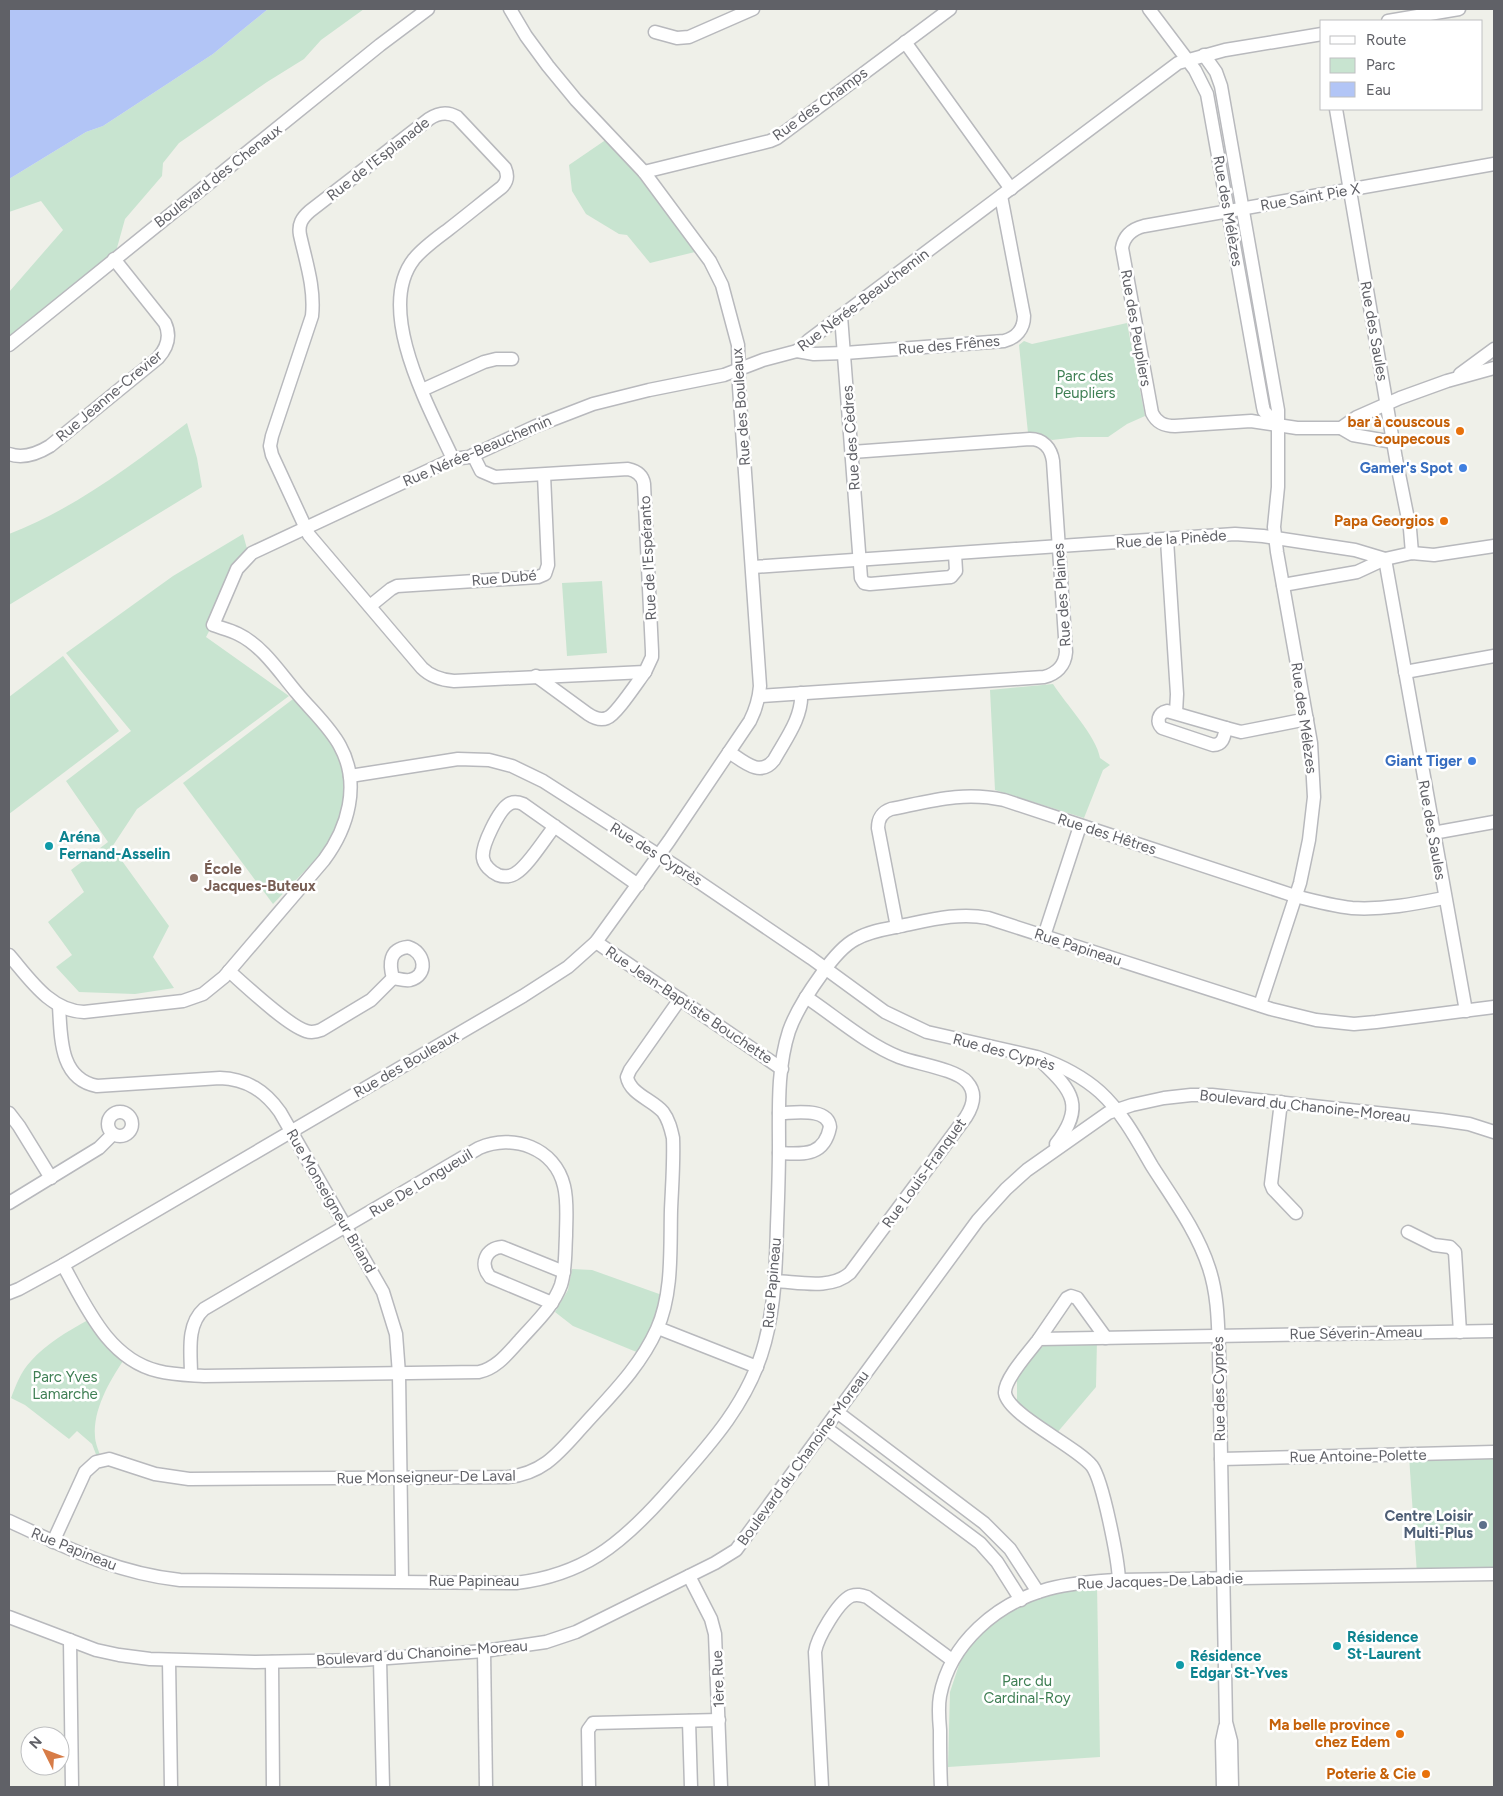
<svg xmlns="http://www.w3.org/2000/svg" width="1503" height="1796" font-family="Figtree,sans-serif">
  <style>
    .green { fill: #c8e4d0 }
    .water { fill: #b2c5f6 }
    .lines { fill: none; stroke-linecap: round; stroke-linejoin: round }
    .minor-casing { stroke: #b8b9bd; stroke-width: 15 }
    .minor { stroke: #fff; stroke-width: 12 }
    .food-dot { fill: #e8710a; stroke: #fff; stroke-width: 2 }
    .shop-dot { fill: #3f7fe0; stroke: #fff; stroke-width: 2 }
    .culture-dot { fill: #0f9aa8; stroke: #fff; stroke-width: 2 }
    .education-dot { fill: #8d6e63; stroke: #fff; stroke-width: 2 }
    .service-dot { fill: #5c6f8a; stroke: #fff; stroke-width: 2 }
    .labels { text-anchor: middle; stroke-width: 5; stroke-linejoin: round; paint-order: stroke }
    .street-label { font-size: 15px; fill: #606167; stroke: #fff }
    .park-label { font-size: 15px; fill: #3f7f54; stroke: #fff }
    .food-label { font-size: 15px; font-weight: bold; fill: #c56008; stroke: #fff; text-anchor: end }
    .shop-label { font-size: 15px; font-weight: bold; fill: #366cbe; stroke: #fff; text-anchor: end }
    .culture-label { font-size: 15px; font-weight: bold; fill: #0d838f; stroke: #fff; text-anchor: start }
    .education-label { font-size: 15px; font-weight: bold; fill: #785e54; stroke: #fff; text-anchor: start }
    .service-label { font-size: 15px; font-weight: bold; fill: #4e5e75; stroke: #fff; text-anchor: end }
  </style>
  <rect width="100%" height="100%" fill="#eff0e9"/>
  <g class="green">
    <polygon points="268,9 364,9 321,40 304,59 267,82 179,143 163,163 162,176 125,219 115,255 9,339 9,292 63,230 41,201 9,212 9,179 86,132 103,126 213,54"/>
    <polygon points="607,139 678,224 699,251 650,263 627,235 619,234 586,214 572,191 569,165"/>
    <polygon points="1127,323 1145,416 1127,424 1108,437 1078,437 1052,440 1036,432 1028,433 1019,345 1024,341 1032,344"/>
    <path d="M187,423L197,458L202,487L9,605V534C74,509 132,465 187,423Z"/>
    <polygon points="243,534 249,556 206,637 289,696 137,809 112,847 169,926 153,957 174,988 135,994 79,992 56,967 72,955 48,922 84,892 71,870 108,842 66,781 131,731 66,653 173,576"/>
    <polygon points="602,581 607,653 567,656 562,583"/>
    <polygon points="63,656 119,731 9,814 9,697"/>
    <path d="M1053,684C1065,703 1097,737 1100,758L1110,765L1103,770L1084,818L995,790L990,690Z"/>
    <polygon points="297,696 329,732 354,778 343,831 273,904 183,783"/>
    <polygon points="572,1269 592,1270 662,1295 653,1326 639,1353 573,1326 555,1312 568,1290"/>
    <path d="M88,1320L104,1345L123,1361C109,1382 93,1410 95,1436C95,1442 98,1449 100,1455L97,1457L92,1444L77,1431L69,1439L25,1405L11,1398C16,1385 21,1371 31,1361C46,1344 68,1331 88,1320Z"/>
    <polygon points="1051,1338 1097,1339 1096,1387 1056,1434 1017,1404 1017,1373"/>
    <polygon points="1494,1454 1494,1574 1417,1574 1409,1456"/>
    <polygon points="1097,1584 1100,1757 948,1767 950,1692 962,1656 983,1630 1027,1596"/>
  </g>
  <polygon class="water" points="9,9 268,9 213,54 103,126 86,132 9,179"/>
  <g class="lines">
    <g class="minor-casing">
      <g id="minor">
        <polyline points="1149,9 1195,70 1207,94 1263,407 1264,411 1277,425"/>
        <polyline points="1388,21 1459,9"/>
        <polyline points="655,32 677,38 689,37 753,9"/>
        <polyline points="905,42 1011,189"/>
        <polyline points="1204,55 1216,72 1221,86 1278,410 1278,487 1274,527 1277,552 1311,743 1314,797 1309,840 1300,883 1260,1005"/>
        <polyline points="1336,109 1396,459 1410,529 1412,553"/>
        <path d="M1494,164L1144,226C1132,229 1124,236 1122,248L1152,413C1157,423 1164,426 1175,426L1251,421L1297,428H1341L1357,417L1400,398L1447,381L1494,368"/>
        <polyline points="644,172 770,141 777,138 950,9"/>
        <polyline points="841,316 861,578 864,583 870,584 951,577 956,571 955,554"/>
        <polyline points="9,345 380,45 428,9"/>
        <path d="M797,351L814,354L845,353L1004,341C1016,338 1024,329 1024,316L1001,196"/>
        <polyline points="1460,374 1494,349"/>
        <polyline points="422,390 484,362 496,359 512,359"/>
        <polyline points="1341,428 1353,435 1393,442"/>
        <path d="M9,454C23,459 37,454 50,446L158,358C167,348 171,336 165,323L114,259"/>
        <path d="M453,459C430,409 374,310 414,259C424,247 437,238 449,229C467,215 484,201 502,187C508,181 508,175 505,168L457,117C447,111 438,113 429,119L310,211C302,218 298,224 300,235C306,262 315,288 312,316L272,436L270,446L272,455L309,535L422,668C431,677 441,680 454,681L645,672L652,657V651L644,484C643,476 637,471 628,469L495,477L481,471L473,455"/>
        <polyline points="1167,540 1177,694 1176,713"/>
        <polyline points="1385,559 1466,1011"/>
        <polyline points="753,567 1235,534 1263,536 1355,550 1385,559"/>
        <polyline points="1283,585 1357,572 1385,559 1412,553 1434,555 1494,546"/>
        <polyline points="370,606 391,589 397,586 538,577 545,574 548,565 544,475"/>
        <polyline points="1405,672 1494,656"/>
        <path d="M536,676L588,714C594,718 600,721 607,718C616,715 638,681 645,672"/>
        <path d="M760,696L1044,677C1056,674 1065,666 1066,652L1053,461C1051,448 1043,439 1030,439L852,452"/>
        <path d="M1167,711L1226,728C1224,737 1223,745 1213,745L1162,728C1156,722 1158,713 1167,711Z"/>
        <polyline points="1226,728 1241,732 1307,719"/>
        <path d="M729,752C743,761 760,778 774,760C785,740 803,717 801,693"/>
        <path d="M350,776L458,759L489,760L512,766L543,781L674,865L811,958L885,1012L927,1032L1037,1057C1060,1065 1082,1076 1100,1092C1122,1112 1137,1140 1152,1166C1173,1199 1197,1231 1209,1268C1218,1295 1218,1324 1219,1351L1226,1722L1231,1741L1232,1787"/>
        <path d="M555,826C545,838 528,866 516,873C511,877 503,877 498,875C491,872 484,865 483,858C481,846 499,810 509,804C514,801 518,802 523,804L638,885"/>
        <polyline points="1433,833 1494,822"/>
        <path d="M897,927L878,828C878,819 882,812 891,809C931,801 963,791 1004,800L1295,896C1314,901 1333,906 1352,908C1383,910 1414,904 1444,898"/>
        <polyline points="1044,936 1080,826"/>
        <polyline points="596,942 782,1069"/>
        <path d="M408,947C425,952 429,975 410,980C405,981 399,979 393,978C389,964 389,949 408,947Z"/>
        <path d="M9,955C29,978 50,1011 84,1012L183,1001L203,994L224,977L324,860C348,828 361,784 340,746C330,727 311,710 297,693C280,673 263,646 238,634C230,630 221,628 213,625L237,569L252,553L453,459L469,457L536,426L593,404L649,390L724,375L763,360L797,351L809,340L1178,63L1225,50L1322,34"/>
        <path d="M229,971C246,986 287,1025 306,1031C312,1033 316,1032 321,1030L371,1000L393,978"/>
        <path d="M59,1006C61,1036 59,1079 97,1086L220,1078C247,1079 265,1091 280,1112L383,1292L396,1334L399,1374L402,1581"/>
        <path d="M1042,1062C1073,1091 1085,1107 1056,1144"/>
        <polyline points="1281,1102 1271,1184 1273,1189 1296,1213"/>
        <circle cx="120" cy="1124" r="12"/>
        <polyline points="9,1113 19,1126 51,1178"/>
        <path d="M779,1153C803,1154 824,1157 830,1127C828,1107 794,1113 779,1113"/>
        <polyline points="9,1203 99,1148 113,1134"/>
        <polyline points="1408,1232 1434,1245 1450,1247 1455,1252 1460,1332"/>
        <path d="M63,1265C86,1306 108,1359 158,1371C173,1375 189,1375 204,1376L479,1372C497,1368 508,1353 520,1340C535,1323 553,1307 561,1285C566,1269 565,1252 566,1236C566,1220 568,1202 564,1186C555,1148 513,1133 479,1148L204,1309C186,1325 191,1353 191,1375"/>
        <path d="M775,1281C799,1282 831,1290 850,1273L966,1117C973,1106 977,1093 967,1082C956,1069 917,1064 899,1057C865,1043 836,1017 806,997"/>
        <path d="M9,1293L19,1289L63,1265L523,996L568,967L596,942L669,841L750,721C756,709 759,699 760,686L739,387L738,345L722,285L710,261L644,172L576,100L548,66L526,36L510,9"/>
        <path d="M552,1303L490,1277C479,1264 486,1248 502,1247L564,1272"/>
        <polyline points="658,1328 757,1367"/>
        <polyline points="1039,1339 1067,1298 1071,1296 1077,1298 1106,1338"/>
        <polyline points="837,1412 984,1523 1010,1549 1038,1592"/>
        <polyline points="826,1428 980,1543 997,1562 1021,1600"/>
        <polyline points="1221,1459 1494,1452"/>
        <path d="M9,1521C67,1548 116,1573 180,1580L516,1583C583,1575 620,1545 664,1496C706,1449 749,1404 765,1342C775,1304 776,1265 777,1226C778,1200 779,1173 779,1147C779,1109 777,1068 789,1031C796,1011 808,993 821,975C830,962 842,946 856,939C870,931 886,929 901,926C930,920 959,912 988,918L1271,1009L1316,1020L1354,1024L1376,1022L1494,1007"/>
        <path d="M53,1542L85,1472L96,1462L109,1459L155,1474L189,1479L508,1477C545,1473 560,1451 584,1425C611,1395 640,1367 657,1329C673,1293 670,1249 671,1210C672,1186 674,1162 673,1138C671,1129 669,1120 663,1112C653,1100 630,1094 627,1077L630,1070L680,999"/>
        <polyline points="689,1576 711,1619 715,1634 721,1787"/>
        <path d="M1119,1580C1118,1559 1103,1481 1092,1466C1076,1446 1008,1415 1005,1393C1004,1379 1030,1351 1039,1339L1494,1331"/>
        <polyline points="9,1617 96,1650 119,1655 150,1659 255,1662 361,1660 484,1651 546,1642 576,1632 715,1563 736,1550 978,1220 1006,1189 1027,1170 1108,1113 1132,1105 1164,1098 1191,1095 1212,1095 1441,1120 1469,1124 1494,1132"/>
        <polyline points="70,1640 72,1787"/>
        <polyline points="484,1651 486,1787"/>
        <polyline points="380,1659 383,1787"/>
        <polyline points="169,1660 171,1787"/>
        <polyline points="272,1662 273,1787"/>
        <polyline points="689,1721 691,1787"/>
        <polyline points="589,1787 588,1730 593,1723 719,1720"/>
        <path d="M822,1787L815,1652C817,1638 838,1602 851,1596C857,1594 861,1595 867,1597L952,1660"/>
        <path d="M941,1787C940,1768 940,1749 940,1730C939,1719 938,1707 940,1696C950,1643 997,1603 1048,1589C1071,1583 1095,1581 1119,1580L1494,1574"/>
        <polyline points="1223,1787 1222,1741 1225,1727"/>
      </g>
    </g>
    <use href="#minor" class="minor"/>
  </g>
  <g class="food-dot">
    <circle cx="1460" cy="431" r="5"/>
    <circle cx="1444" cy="521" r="5"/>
    <circle cx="1400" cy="1734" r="5"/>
    <circle cx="1426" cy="1774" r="5"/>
  </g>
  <g class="shop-dot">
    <circle cx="1463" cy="468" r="5"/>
    <circle cx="1472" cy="761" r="5"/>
  </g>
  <g class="culture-dot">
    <circle cx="49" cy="846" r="5"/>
    <circle cx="1337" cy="1646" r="5"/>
    <circle cx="1180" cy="1665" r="5"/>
  </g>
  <circle class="education-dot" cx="194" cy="878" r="5"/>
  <circle class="service-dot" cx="1483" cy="1525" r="5"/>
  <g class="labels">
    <g class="street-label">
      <text transform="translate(820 104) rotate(-36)" y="5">Rue des Champs</text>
      <text transform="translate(378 159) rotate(-38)" y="5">Rue de l'Esplanade</text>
      <text transform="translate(218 176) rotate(-38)" y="5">Boulevard des Chenaux</text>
      <text transform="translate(1310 197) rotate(-10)" y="5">Rue Saint Pie X</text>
      <text transform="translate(1228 211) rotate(80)" y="5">Rue des Mélèzes</text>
      <text transform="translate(863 300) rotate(-37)" y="5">Rue Nérée-Beauchemin</text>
      <text transform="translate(1136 328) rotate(80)" y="5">Rue des Peupliers</text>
      <text transform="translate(1374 331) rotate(80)" y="5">Rue des Saules</text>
      <text transform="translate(949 345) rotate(-5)" y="5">Rue des Frênes</text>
      <text transform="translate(109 396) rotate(-40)" y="5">Rue Jeanne-Crevier</text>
      <text transform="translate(741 407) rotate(-94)" y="5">Rue des Bouleaux</text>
      <text transform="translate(851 438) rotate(-94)" y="5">Rue des Cèdres</text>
      <text transform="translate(477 451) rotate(-23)" y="5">Rue Nérée-Beauchemin</text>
      <text transform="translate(1171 539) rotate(-4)" y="5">Rue de la Pinède</text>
      <text transform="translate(648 558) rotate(-93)" y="5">Rue de l'Espéranto</text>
      <text transform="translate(504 578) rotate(-5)" y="5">Rue Dubé</text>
      <text transform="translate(1062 595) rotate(-94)" y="5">Rue des Plaines</text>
      <text transform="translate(1304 718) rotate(82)" y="5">Rue des Mélèzes</text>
      <text transform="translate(1432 830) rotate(80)" y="5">Rue des Saules</text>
      <text transform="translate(1107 834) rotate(18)" y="5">Rue des Hêtres</text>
      <text transform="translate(656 854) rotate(32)" y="5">Rue des Cyprès</text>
      <text transform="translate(1078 947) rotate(18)" y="5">Rue Papineau</text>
      <text transform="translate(689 1005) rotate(34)" y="5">Rue Jean-Baptiste Bouchette</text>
      <text transform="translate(1004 1052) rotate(15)" y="5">Rue des Cyprès</text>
      <text transform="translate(406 1064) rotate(-30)" y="5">Rue des Bouleaux</text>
      <text transform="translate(1305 1106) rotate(6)" y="5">Boulevard du Chanoine-Moreau</text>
      <text transform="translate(924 1173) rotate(-54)" y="5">Rue Louis-Franquet</text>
      <text transform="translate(421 1183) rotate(-31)" y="5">Rue De Longueuil</text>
      <text transform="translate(331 1201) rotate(60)" y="5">Rue Monseigneur Briand</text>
      <text transform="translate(772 1283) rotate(-85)" y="5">Rue Papineau</text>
      <text transform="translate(1356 1333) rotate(-1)" y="5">Rue Séverin-Ameau</text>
      <text transform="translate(1219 1389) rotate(-91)" y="5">Rue des Cyprès</text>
      <text transform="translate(1358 1456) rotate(-1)" y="5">Rue Antoine-Polette</text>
      <text transform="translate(803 1458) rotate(-54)" y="5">Boulevard du Chanoine-Moreau</text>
      <text transform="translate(426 1477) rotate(-1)" y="5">Rue Monseigneur-De Laval</text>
      <text transform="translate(74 1549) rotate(22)" y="5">Rue Papineau</text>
      <text x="474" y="1586">Rue Papineau</text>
      <text transform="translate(1160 1581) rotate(-2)" y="5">Rue Jacques-De Labadie</text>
      <text transform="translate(422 1653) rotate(-4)" y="5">Boulevard du Chanoine-Moreau</text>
      <text transform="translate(718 1679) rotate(-92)" y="5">1ère Rue</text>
    </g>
    <g class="park-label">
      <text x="1085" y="381">Parc des<tspan x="1085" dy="17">Peupliers</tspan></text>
      <text x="65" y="1382">Parc Yves<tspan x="65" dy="17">Lamarche</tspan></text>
      <text x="1027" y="1686">Parc du<tspan x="1027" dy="17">Cardinal-Roy</tspan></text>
    </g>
    <g class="food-label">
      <text x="1450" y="427">bar à couscous<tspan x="1450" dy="17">coupecous</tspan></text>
      <text x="1434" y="526">Papa Georgios</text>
      <text x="1390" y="1730">Ma belle province<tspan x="1390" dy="17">chez Edem</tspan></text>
      <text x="1416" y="1779">Poterie &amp; Cie</text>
    </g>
    <g class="shop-label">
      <text x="1453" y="473">Gamer's Spot</text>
      <text x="1462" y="766">Giant Tiger</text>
    </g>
    <g class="culture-label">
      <text x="59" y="842">Aréna<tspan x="59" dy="17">Fernand-Asselin</tspan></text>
      <text x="1347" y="1642">Résidence<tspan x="1347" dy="17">St-Laurent</tspan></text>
      <text x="1190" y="1661">Résidence<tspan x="1190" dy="17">Edgar St-Yves</tspan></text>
    </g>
    <g class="education-label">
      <text x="204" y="874">École<tspan x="204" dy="17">Jacques-Buteux</tspan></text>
    </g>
    <g class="service-label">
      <text x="1473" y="1521">Centre Loisir<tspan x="1473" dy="17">Multi-Plus</tspan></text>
    </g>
  </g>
  <rect width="1503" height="1796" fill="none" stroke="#606167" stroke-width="20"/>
  <rect x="1320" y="20" width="162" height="90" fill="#ffffff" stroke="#bfc0c2"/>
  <rect x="1330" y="36" width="25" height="8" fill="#ffffff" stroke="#bfc0c2"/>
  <text x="1366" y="45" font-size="15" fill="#606167">Route</text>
  <rect x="1330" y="58" width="25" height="15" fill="#c8e4d0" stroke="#bfc0c2"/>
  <text x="1366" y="70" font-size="15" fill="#606167">Parc</text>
  <rect x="1330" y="82" width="25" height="15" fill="#b2c5f6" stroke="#bfc0c2"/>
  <text x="1366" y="95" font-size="15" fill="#606167">Eau</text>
  <g transform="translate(45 1751) rotate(312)"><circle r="24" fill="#ffffff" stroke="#bfc0c2"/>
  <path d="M0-4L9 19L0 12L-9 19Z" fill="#d77c47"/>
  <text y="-8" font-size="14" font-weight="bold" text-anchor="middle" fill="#606167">N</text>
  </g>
</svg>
